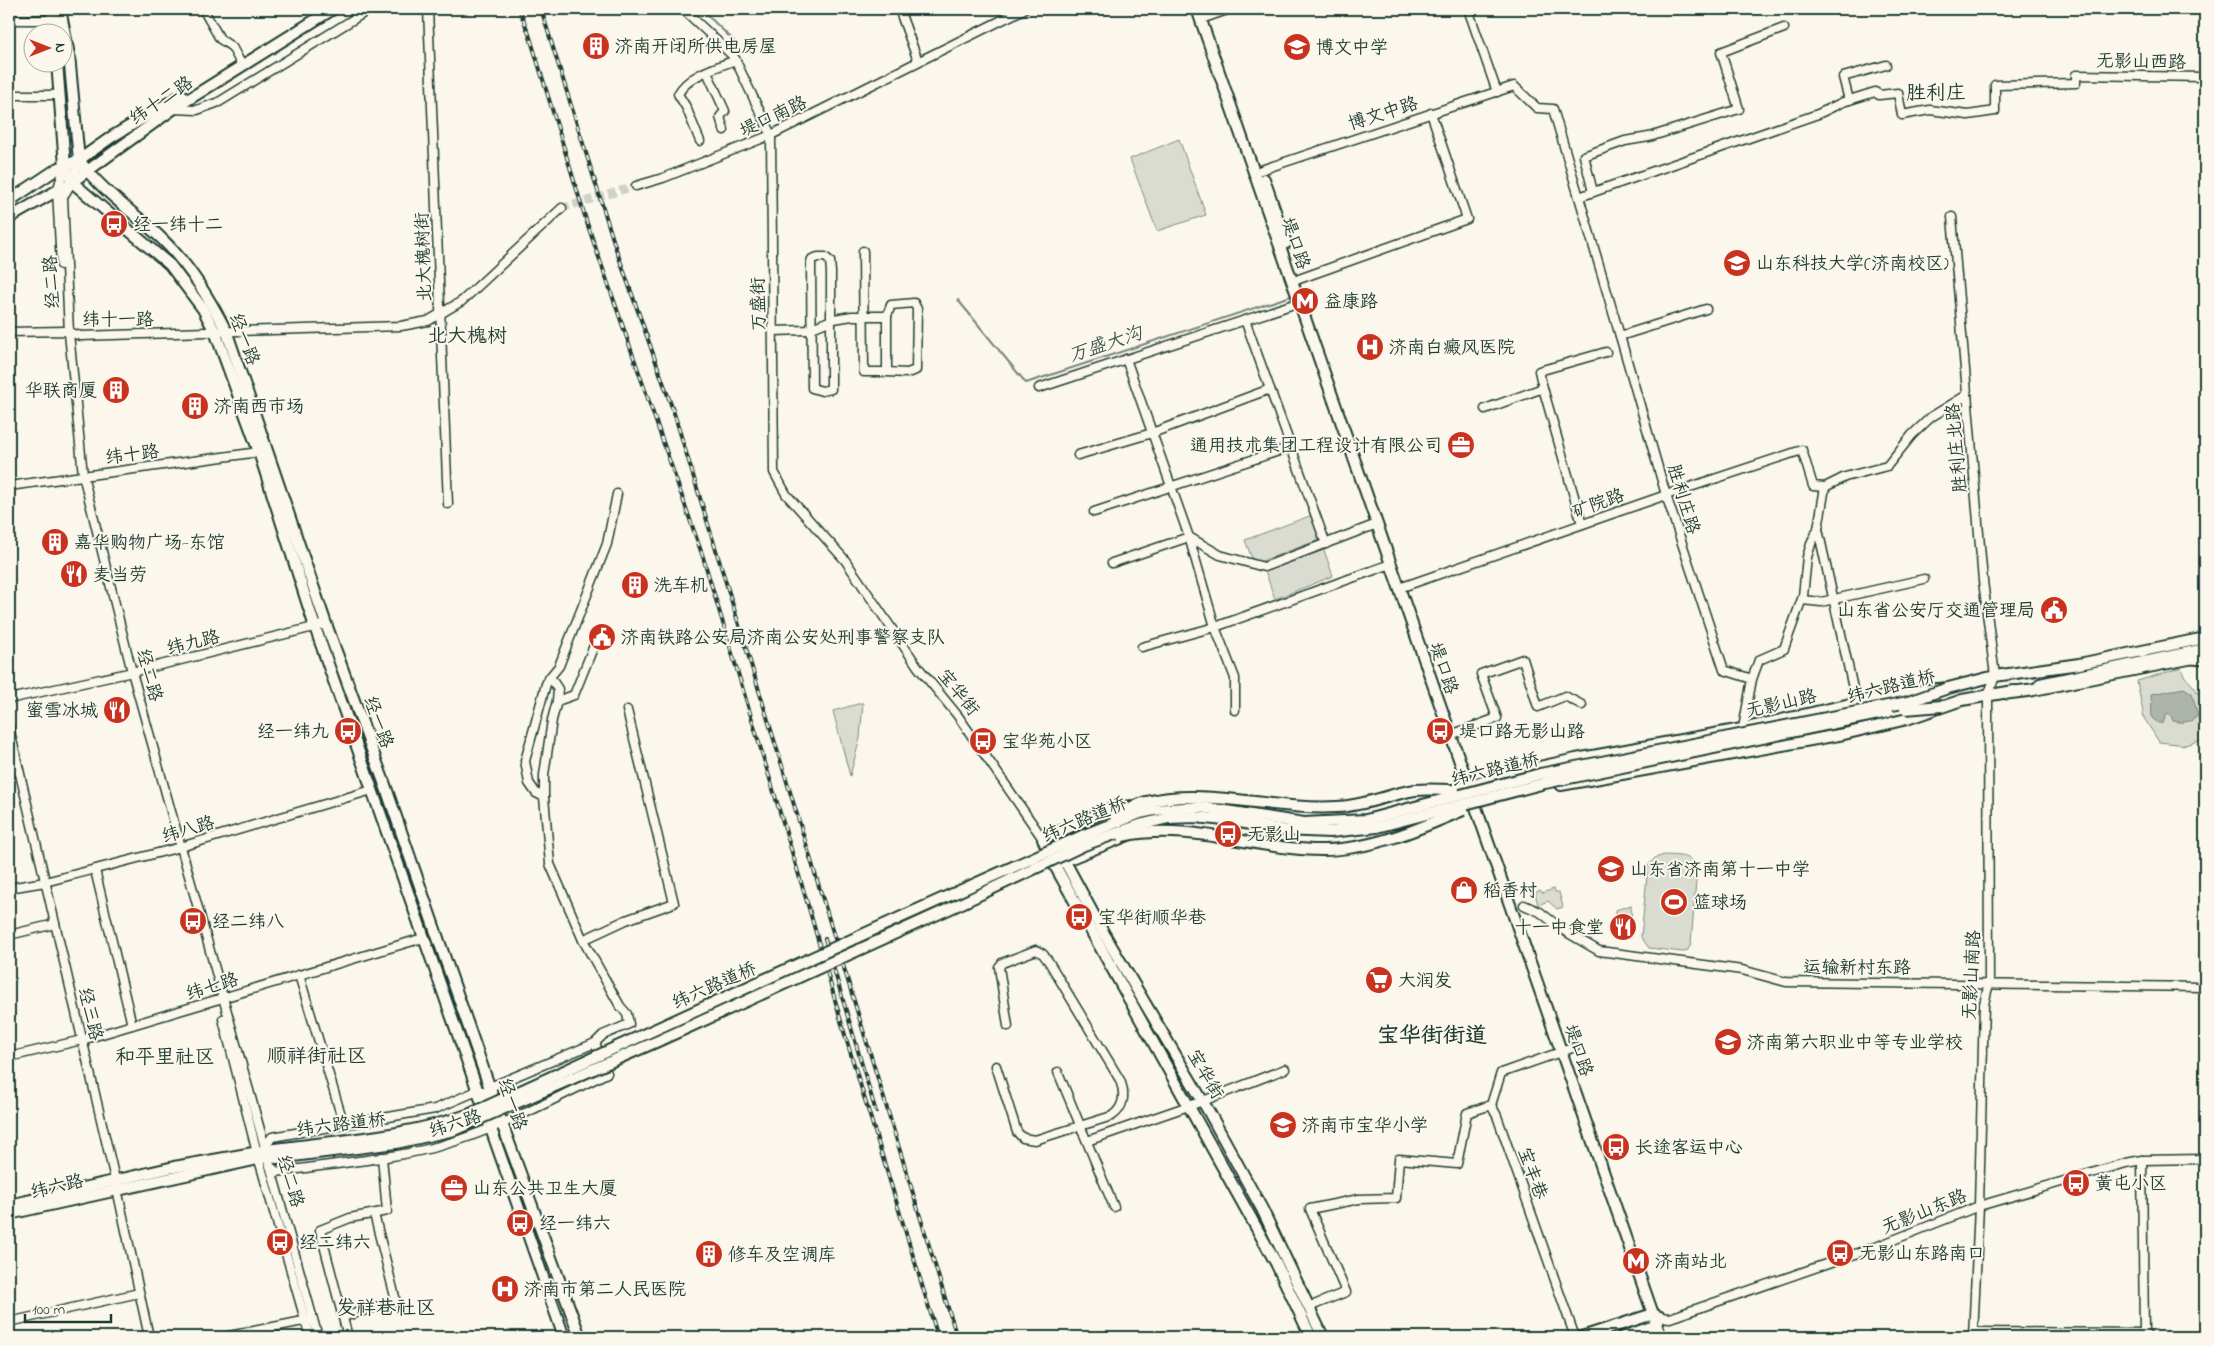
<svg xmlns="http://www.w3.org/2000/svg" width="2214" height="1346" font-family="'Indie Flower','LXGW WenKai TC',sans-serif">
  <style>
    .green { fill: #dbdcd1; stroke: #7d8c82 }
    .water { fill: #adb4aa; stroke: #74847b }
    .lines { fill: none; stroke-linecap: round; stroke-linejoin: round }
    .stream { stroke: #74847b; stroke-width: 2 }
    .minor-tunnel { stroke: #cfd2c7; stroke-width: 8; stroke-dasharray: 8 4; stroke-linecap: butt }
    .minor-casing { stroke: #1f3d34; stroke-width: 11 }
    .major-casing { stroke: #1f3d34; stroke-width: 14 }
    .highway-casing { stroke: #1f3d34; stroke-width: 15 }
    .minor { stroke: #fbf7ec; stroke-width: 8 }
    .major { stroke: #fbf7ec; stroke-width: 10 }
    .highway { stroke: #fbf7ec; stroke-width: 11 }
    .rail-casing { stroke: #1f3d34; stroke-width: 4 }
    .rail { stroke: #fbf7ec; stroke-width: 2; stroke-dasharray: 5.5; stroke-linecap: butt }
    .major-bridge-casing { stroke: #1f3d34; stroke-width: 14; stroke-linecap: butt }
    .major-bridge { stroke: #fbf7ec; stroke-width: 10 }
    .labels { text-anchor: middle; stroke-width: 4; stroke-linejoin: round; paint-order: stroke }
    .poi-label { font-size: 18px; fill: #1f3d34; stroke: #fbf7ec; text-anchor: start }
    .street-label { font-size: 18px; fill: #1f3d34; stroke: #fbf7ec }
    .water-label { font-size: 19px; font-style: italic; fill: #425b52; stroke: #fbf7ec }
    .quarter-label { font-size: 20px; fill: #1f3d34; stroke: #fbf7ec }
    .district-label { font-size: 22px; font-weight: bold; fill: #1f3d34; stroke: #fbf7ec }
  </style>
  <rect width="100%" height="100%" fill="#fbf7ec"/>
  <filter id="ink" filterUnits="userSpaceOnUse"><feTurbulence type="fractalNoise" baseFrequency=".02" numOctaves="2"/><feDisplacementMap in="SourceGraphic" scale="10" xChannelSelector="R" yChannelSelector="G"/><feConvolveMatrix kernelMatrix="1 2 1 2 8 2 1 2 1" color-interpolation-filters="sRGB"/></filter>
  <g filter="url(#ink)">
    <g class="green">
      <polygon points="1179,139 1206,215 1157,231 1130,159"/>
      <polygon points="1315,514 1324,538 1254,564 1245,540"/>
      <polygon points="1324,550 1333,576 1275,599 1265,571"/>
      <path d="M2181,668C2184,678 2187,678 2194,687C2206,703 2205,720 2205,739L2186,745L2159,742L2144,718L2137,681Z"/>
      <polygon points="861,703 863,703 860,738 850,776 833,711"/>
      <path d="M1664,855C1678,856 1691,854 1697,868L1691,944L1688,950L1682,952L1649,948L1641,937L1648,866L1655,858Z"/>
      <polygon points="1554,889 1555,892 1559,892 1563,907 1557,909 1548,901 1538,905 1535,893 1540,890 1542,893"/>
      <polygon points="1631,905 1632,937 1616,937 1616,910"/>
    </g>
    <path class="water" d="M2184,688L2192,693L2198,716C2190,723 2182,723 2173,721L2171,716L2167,713L2163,723H2158L2152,718L2151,694Z"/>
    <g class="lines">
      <g class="stream">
        <polyline points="701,9 734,41"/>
        <polyline points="958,300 1026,383 1294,295"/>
      </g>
      <polyline class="minor-tunnel" points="562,208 636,186"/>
      <g class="minor-casing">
        <g id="minor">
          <polyline points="203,9 220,39 232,47 239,60"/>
          <polyline points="428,9 448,504"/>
          <polyline points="683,9 734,57 771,135 774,472 786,494 845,560 918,667 958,716 1043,839"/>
          <polyline points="899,9 918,61"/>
          <polyline points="1468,9 1497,92"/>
          <polyline points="1207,17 1230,9"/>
          <polyline points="9,20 54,20"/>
          <polyline points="707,72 725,111 720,117 724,130"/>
          <polyline points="9,95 60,95"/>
          <polyline points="1849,100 1843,77 1886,65"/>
          <polyline points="173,109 197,110 219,102 370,9"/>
          <path d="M700,141L686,107L678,94C688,75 717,67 736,60"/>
          <polyline points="79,160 72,182 63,197 69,333 83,475 132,672 318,1337"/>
          <polyline points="1261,170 1514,86 1537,108 1553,109 1620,336"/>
          <polyline points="636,186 663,178 771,135 1024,9"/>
          <polyline points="1593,192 1584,156 1625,141 1649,137 1739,109 1721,52 1784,28"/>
          <polyline points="1579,197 1818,114 1843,102 1875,92 1879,95 1898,93 1902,115 1930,110 1968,115 1995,111 1995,85 2076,83 2076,75 2205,77"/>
          <polyline points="1952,217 1983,581 1995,676 1988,696 1989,983 1984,1004 1979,1206 1973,1337"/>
          <polyline points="863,251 864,372 887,372 887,316 891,305 914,303 917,309 916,370 907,373 887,372"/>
          <polygon points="818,257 825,257 830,261 831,272 831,389 822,391 812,388 811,262 812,259"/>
          <polyline points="61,265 57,191 65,166"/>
          <polyline points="1299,279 1467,219 1431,113"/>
          <polyline points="1706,309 1620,336 1666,495 1724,670 1752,679 1759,660 1784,649 1786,643 1803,596 1807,557 1812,541 1818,529 1825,487 1845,477 1887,466 1912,435 1931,417 1967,395"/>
          <polyline points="1245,320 1326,544"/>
          <polyline points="773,331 807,330 834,319 852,316 887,316"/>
          <polyline points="9,332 65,331 81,336 401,326 428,321 462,301 562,208"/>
          <polyline points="1126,359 1189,537 1220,555 1264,567 1377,524"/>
          <polyline points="1039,388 1300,302"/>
          <polyline points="1543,388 1539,371 1606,352"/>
          <polyline points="1485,409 1543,388 1582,524"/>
          <polyline points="1078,455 1152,433 1270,389"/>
          <polyline points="9,486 259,452"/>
          <polyline points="1094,512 1291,447"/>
          <polyline points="1818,529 1856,702"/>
          <polyline points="1112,563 1189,537 1215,627 1235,678 1235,710"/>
          <polyline points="1405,586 1666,495 1802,450 1813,486 1825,487"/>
          <polyline points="1802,600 1821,602 1924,579"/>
          <polyline points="1142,647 1215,627 1391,564"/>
          <polyline points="9,699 128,673 326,624"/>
          <polyline points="557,701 574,695 599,633"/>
          <polyline points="9,727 114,1175 149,1337"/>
          <polyline points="1456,733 1497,718 1481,674 1523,659 1538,707 1565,696 1582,705"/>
          <polyline points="1742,734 1752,679"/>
          <polyline points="9,773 19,770"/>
          <polyline points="544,797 544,775 552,720 557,701 558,689 550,677 559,666 607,544 617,494"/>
          <polyline points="95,870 132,1025"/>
          <polyline points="9,888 45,882 177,848 372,790"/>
          <polyline points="1524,905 1540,912 1563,930 1599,951 1742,970 1786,982 2205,987"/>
          <polyline points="9,935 55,924"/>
          <polyline points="583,940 626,920 674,903 627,710"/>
          <polyline points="299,975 344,1125"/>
          <polyline points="223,1019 257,1153 310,1337"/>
          <polyline points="1575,1047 1501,1073 1491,1105 1497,1116 1575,1337"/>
          <polyline points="9,1057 82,1040 423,938"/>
          <path d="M996,1066L1017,1132L1023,1138L1035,1140L1112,1116C1125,1107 1125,1093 1120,1080L1049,962L1043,954L1036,950L1002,963L999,967L1008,1026"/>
          <polyline points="1058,1072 1114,1207"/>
          <polyline points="490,1087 595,1043 603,1035 629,1024 627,1014 620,1006 583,940 550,864 544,797 536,793 529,783 525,761 546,684 550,677"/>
          <polyline points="1087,1141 1203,1101 1285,1069"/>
          <polyline points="263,1149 272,1137 435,1109 477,1091 484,1091 495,1123 502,1124"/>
          <polyline points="2142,1160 2144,1333 2148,1337"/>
          <path d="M270,1166L277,1172C330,1164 384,1160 436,1147C495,1131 552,1100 607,1073L595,1043"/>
          <polyline points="1309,1307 1346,1292 1310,1209 1359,1199 1396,1198 1399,1159 1457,1164 1467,1113 1491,1105"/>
          <polyline points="343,1317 392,1302 395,1297 374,1214"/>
          <polyline points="1660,1317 1670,1318 1878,1246 1979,1206 2126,1163 2142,1160 2205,1159"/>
          <polyline points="9,1322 139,1293"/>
          <polyline points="1973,1332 2144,1333"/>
          <polyline points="224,1337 308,1320"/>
          <polyline points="348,1337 320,1230 350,1218 387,1211 382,1157"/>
        </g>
      </g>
      <g class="major-casing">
        <g id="major">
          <polyline points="51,9 55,32"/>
          <polyline points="60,9 69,55 79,160"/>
          <polyline points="1197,9 1661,1337"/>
          <polyline points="57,62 65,166 72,182 170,265 203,309 216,334 259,452 315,627 564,1337"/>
          <path d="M79,160C102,192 134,212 162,239C189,265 210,299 227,333L326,624L385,785L504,1129L580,1337"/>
          <polyline points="1264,179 1286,243"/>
          <polyline points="9,201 57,169 79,160 113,136 182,95"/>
          <polyline points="9,218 72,182 173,109 333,9"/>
          <polyline points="2040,684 2205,649"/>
          <polyline points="1561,785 1844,734 1907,719 1962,700 2014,691"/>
          <polyline points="1197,802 1312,814 1348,815 1373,813 1480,783 1503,775 1576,759 1742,729 1898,693 1948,688 1995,676 2079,664 2205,638"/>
          <polyline points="1151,828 1187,826 1324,840 1380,834 1431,819"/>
          <polyline points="1043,839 1112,808 1133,806"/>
          <polyline points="1043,839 1054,864 1276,1263 1311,1337"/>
          <polyline points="1062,856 1103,932 1209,1112 1262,1209 1323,1337"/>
          <polyline points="1056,864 1131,834"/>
          <polyline points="9,1205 174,1167 275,1149"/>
          <polyline points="9,1214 267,1157 277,1158"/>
          <polyline points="1582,1337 1653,1314 1660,1317 1657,1325 1623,1337"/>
        </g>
      </g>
      <g class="highway-casing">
        <polyline id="highway" points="2007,693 2031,690 2191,658 2205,659"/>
      </g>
      <use href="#minor" class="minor"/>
      <use href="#major" class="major"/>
      <use href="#highway" class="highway"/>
      <g class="rail-casing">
        <g id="rail">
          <polyline points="519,9 529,34 587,223 703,557 810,912 845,1035 938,1337"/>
          <polyline points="541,9 616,249 674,413 957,1337"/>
          <polyline points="825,939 876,1112"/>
        </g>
      </g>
      <use href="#rail" class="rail"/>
      <g class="major-bridge-casing">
        <g id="major-bridge">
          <polyline points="1905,709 1942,706"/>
          <path d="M1115,816C1125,811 1135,805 1146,802C1207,787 1275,811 1337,807C1365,806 1389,794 1415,790C1428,789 1441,790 1454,790"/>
          <path d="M1122,836C1190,821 1255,850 1322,850C1371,850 1419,829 1463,810"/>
          <path d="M275,1149C340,1140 407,1137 470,1114L897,919L1082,836L1140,813L1154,810L1200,807L1304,823L1366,820L1540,774L1908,702L1948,688"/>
          <polyline points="277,1158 396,1143 454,1130 658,1041 962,903 1084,845 1143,824 1169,818 1195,817 1234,821 1282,830 1330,832 1377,827 1545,783 1888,712"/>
        </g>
      </g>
      <use href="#major-bridge" class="major-bridge"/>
    </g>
  </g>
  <defs>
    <g id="building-disc" transform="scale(1.4375)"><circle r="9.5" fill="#c8321e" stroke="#fbf7ec"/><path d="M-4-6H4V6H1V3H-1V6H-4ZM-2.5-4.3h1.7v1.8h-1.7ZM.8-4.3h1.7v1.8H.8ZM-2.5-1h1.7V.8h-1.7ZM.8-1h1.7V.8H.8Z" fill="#fff"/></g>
    <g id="school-disc" transform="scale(1.4375)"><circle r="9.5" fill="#c8321e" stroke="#fbf7ec"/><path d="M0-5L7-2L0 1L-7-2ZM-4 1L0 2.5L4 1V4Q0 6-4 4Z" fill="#fff"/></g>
    <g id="bus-disc" transform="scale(1.4375)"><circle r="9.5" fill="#c8321e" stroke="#fbf7ec"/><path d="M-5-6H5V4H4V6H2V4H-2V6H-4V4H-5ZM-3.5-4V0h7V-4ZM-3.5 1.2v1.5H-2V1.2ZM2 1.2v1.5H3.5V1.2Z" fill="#fff"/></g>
    <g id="university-disc" transform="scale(1.4375)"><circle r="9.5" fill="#c8321e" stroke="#fbf7ec"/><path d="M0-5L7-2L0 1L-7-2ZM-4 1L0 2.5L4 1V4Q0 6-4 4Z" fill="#fff"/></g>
    <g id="metro-disc" transform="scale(1.4375)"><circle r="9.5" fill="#c8321e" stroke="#fbf7ec"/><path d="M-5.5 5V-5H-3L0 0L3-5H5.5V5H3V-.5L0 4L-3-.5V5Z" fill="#fff"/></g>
    <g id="hospital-disc" transform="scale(1.4375)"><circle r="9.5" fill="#c8321e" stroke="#fbf7ec"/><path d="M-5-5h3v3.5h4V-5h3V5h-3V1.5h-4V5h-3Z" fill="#fff"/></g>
    <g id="office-disc" transform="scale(1.4375)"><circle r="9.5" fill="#c8321e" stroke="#fbf7ec"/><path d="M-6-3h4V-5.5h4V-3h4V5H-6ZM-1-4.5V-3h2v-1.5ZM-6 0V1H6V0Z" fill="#fff"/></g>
    <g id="restaurant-disc" transform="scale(1.4375)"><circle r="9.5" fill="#c8321e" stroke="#fbf7ec"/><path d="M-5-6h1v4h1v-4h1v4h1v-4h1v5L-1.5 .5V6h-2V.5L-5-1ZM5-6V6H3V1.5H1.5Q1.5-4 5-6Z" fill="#fff"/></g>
    <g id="civic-disc" transform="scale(1.4375)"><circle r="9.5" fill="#c8321e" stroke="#fbf7ec"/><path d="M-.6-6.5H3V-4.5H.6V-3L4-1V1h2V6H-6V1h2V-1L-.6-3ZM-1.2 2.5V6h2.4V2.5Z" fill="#fff"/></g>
    <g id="shop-disc" transform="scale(1.4375)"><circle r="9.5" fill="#c8321e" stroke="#fbf7ec"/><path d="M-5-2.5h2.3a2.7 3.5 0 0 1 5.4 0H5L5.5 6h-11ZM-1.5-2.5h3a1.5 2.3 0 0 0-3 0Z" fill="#fff"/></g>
    <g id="stadium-disc" transform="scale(1.4375)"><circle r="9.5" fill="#c8321e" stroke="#fbf7ec"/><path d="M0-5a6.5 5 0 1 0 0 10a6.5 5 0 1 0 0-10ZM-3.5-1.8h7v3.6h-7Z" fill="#fff"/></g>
    <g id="supermarket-disc" transform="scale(1.4375)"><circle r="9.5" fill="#c8321e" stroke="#fbf7ec"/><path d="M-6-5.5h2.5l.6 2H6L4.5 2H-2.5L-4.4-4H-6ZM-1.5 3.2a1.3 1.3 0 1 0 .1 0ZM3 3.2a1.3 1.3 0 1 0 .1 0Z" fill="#fff"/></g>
  </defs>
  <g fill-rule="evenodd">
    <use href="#building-disc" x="596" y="46"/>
    <use href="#school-disc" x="1297" y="47"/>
    <use href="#bus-disc" x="114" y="224"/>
    <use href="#university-disc" x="1737" y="263"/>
    <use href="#metro-disc" x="1305" y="301"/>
    <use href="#hospital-disc" x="1370" y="347"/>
    <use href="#building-disc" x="116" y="390"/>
    <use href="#building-disc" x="195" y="406"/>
    <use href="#office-disc" x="1461" y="445"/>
    <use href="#building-disc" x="55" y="542"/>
    <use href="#restaurant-disc" x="74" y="574"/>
    <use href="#building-disc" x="635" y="585"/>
    <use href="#civic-disc" x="2054" y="610"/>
    <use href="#civic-disc" x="602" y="637"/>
    <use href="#restaurant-disc" x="117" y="710"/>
    <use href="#bus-disc" x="348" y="731"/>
    <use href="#bus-disc" x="1440" y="731"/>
    <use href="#bus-disc" x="983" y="741"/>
    <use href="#bus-disc" x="1228" y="834"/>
    <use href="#school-disc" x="1611" y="869"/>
    <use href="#shop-disc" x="1464" y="890"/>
    <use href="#stadium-disc" x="1674" y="902"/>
    <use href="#bus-disc" x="1079" y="917"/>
    <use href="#bus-disc" x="193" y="921"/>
    <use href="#restaurant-disc" x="1623" y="927"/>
    <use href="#supermarket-disc" x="1379" y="980"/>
    <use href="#school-disc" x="1728" y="1042"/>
    <use href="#school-disc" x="1283" y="1125"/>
    <use href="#bus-disc" x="1616" y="1147"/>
    <use href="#bus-disc" x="2076" y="1183"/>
    <use href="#office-disc" x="454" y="1188"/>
    <use href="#bus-disc" x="520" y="1223"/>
    <use href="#bus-disc" x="280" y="1242"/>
    <use href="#bus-disc" x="1840" y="1253"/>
    <use href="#building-disc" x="709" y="1254"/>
    <use href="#metro-disc" x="1636" y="1261"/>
    <use href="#hospital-disc" x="505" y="1289"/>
  </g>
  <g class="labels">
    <g class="poi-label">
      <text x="615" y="52">济南开闭所供电房屋</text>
      <text x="1316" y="53">博文中学</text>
      <text x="133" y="230">经一纬十二</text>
      <text x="1756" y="269">山东科技大学(济南校区)</text>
      <text x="1324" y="307">益康路</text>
      <text x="1389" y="353">济南白癜风医院</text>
      <text x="97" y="396" text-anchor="end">华联商厦</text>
      <text x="214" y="412">济南西市场</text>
      <text x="1442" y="451" text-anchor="end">通用技术集团工程设计有限公司</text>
      <text x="74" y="548">嘉华购物广场-东馆</text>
      <text x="93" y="580">麦当劳</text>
      <text x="654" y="591">洗车机</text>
      <text x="2035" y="616" text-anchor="end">山东省公安厅交通管理局</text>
      <text x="621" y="643">济南铁路公安局济南公安处刑事警察支队</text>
      <text x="98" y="716" text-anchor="end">蜜雪冰城</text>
      <text x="329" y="737" text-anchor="end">经一纬九</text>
      <text x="1459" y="737">堤口路无影山路</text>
      <text x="1002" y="747">宝华苑小区</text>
      <text x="1247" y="840">无影山</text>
      <text x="1630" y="875">山东省济南第十一中学</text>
      <text x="1483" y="896">稻香村</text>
      <text x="1693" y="908">篮球场</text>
      <text x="1098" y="923">宝华街顺华巷</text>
      <text x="212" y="927">经二纬八</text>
      <text x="1604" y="933" text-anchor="end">十一中食堂</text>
      <text x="1398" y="986">大润发</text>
      <text x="1747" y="1048">济南第六职业中等专业学校</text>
      <text x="1302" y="1131">济南市宝华小学</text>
      <text x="1635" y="1153">长途客运中心</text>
      <text x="2095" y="1189">黄屯小区</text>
      <text x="473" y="1194">山东公共卫生大厦</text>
      <text x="539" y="1229">经一纬六</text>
      <text x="299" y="1248">经二纬六</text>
      <text x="1859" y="1259">无影山东路南口</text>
      <text x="728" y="1260">修车及空调库</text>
      <text x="1655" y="1267">济南站北</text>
      <text x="524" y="1295">济南市第二人民医院</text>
    </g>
    <g class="street-label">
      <text transform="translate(2141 61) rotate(1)" y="6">无影山西路</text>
      <text transform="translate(161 100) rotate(-34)" y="6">纬十二路</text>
      <text transform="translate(1383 113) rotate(-18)" y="6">博文中路</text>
      <text transform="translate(773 116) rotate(-25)" y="6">堤口南路</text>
      <text transform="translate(1296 243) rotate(71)" y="6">堤口路</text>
      <text transform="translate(423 257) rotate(-92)" y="6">北大槐树街</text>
      <text transform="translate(51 282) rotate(-93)" y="6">经二路</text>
      <text transform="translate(758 304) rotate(-91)" y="6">万盛街</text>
      <text x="118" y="325">纬十一路</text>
      <text transform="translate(245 339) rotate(69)" y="6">经一路</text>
      <text transform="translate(1956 448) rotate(-95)" y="6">胜利庄北路</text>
      <text transform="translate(132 454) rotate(-7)" y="6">纬十路</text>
      <text transform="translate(1684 499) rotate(73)" y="6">胜利庄路</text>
      <text transform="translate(1598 503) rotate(-20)" y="6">矿院路</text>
      <text transform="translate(193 642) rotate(-14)" y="6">纬九路</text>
      <text transform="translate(1444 668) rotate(71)" y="6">堤口路</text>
      <text transform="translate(150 675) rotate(75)" y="6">经二路</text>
      <text transform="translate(1891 686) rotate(-14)" y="6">纬六路道桥</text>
      <text transform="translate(959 692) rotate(51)" y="6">宝华街</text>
      <text transform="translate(1781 703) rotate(-13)" y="6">无影山路</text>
      <text transform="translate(379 722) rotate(70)" y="6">经一路</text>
      <text transform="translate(1495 769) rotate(-14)" y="6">纬六路道桥</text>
      <text transform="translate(1084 819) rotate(-23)" y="6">纬六路道桥</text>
      <text transform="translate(188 829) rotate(-16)" y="6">纬八路</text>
      <text x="1857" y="973">运输新村东路</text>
      <text transform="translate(1971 975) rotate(-87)" y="6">无影山南路</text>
      <text transform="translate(714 985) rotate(-24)" y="6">纬六路道桥</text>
      <text transform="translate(212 986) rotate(-17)" y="6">纬七路</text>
      <text transform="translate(91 1014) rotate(77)" y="6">经三路</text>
      <text transform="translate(1579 1050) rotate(71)" y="6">堤口路</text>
      <text transform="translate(1206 1074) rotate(60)" y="6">宝华街</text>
      <text transform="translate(513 1104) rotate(71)" y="6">经一路</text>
      <text transform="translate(455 1123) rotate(-18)" y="6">纬六路</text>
      <text transform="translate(341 1124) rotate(-7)" y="6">纬六路道桥</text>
      <text transform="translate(1533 1173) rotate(70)" y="6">宝丰巷</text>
      <text transform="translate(291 1181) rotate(74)" y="6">经二路</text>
      <text transform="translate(57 1186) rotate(-13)" y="6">纬六路</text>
      <text transform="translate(1924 1211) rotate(-22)" y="6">无影山东路</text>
    </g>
    <g class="water-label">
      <text transform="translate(1105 343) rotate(-18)" y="7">万盛大沟</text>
    </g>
    <g class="quarter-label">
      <text x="1936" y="99">胜利庄</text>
      <text x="467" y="342">北大槐树</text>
      <text x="317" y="1062">顺祥街社区</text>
      <text x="165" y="1063">和平里社区</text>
      <text x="386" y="1314">发祥巷社区</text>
    </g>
    <g class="district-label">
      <text x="1432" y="1042">宝华街街道</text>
    </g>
  </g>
  <rect width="2214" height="1346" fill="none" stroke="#fbf7ec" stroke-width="30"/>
  <rect x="15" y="15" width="2184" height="1316" fill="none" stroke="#1f3d34" stroke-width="2" filter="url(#ink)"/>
  <g transform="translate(48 48) rotate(90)"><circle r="24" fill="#fbf7ec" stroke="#a3ada2"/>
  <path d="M0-4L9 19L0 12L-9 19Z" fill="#c8321e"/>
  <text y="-8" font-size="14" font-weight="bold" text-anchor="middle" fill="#1f3d34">N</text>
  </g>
  <path d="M25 1314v8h86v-8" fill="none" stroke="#1f3d34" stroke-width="2.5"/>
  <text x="32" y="1314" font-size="15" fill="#1f3d34" stroke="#fbf7ec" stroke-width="4" paint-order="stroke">100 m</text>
</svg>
